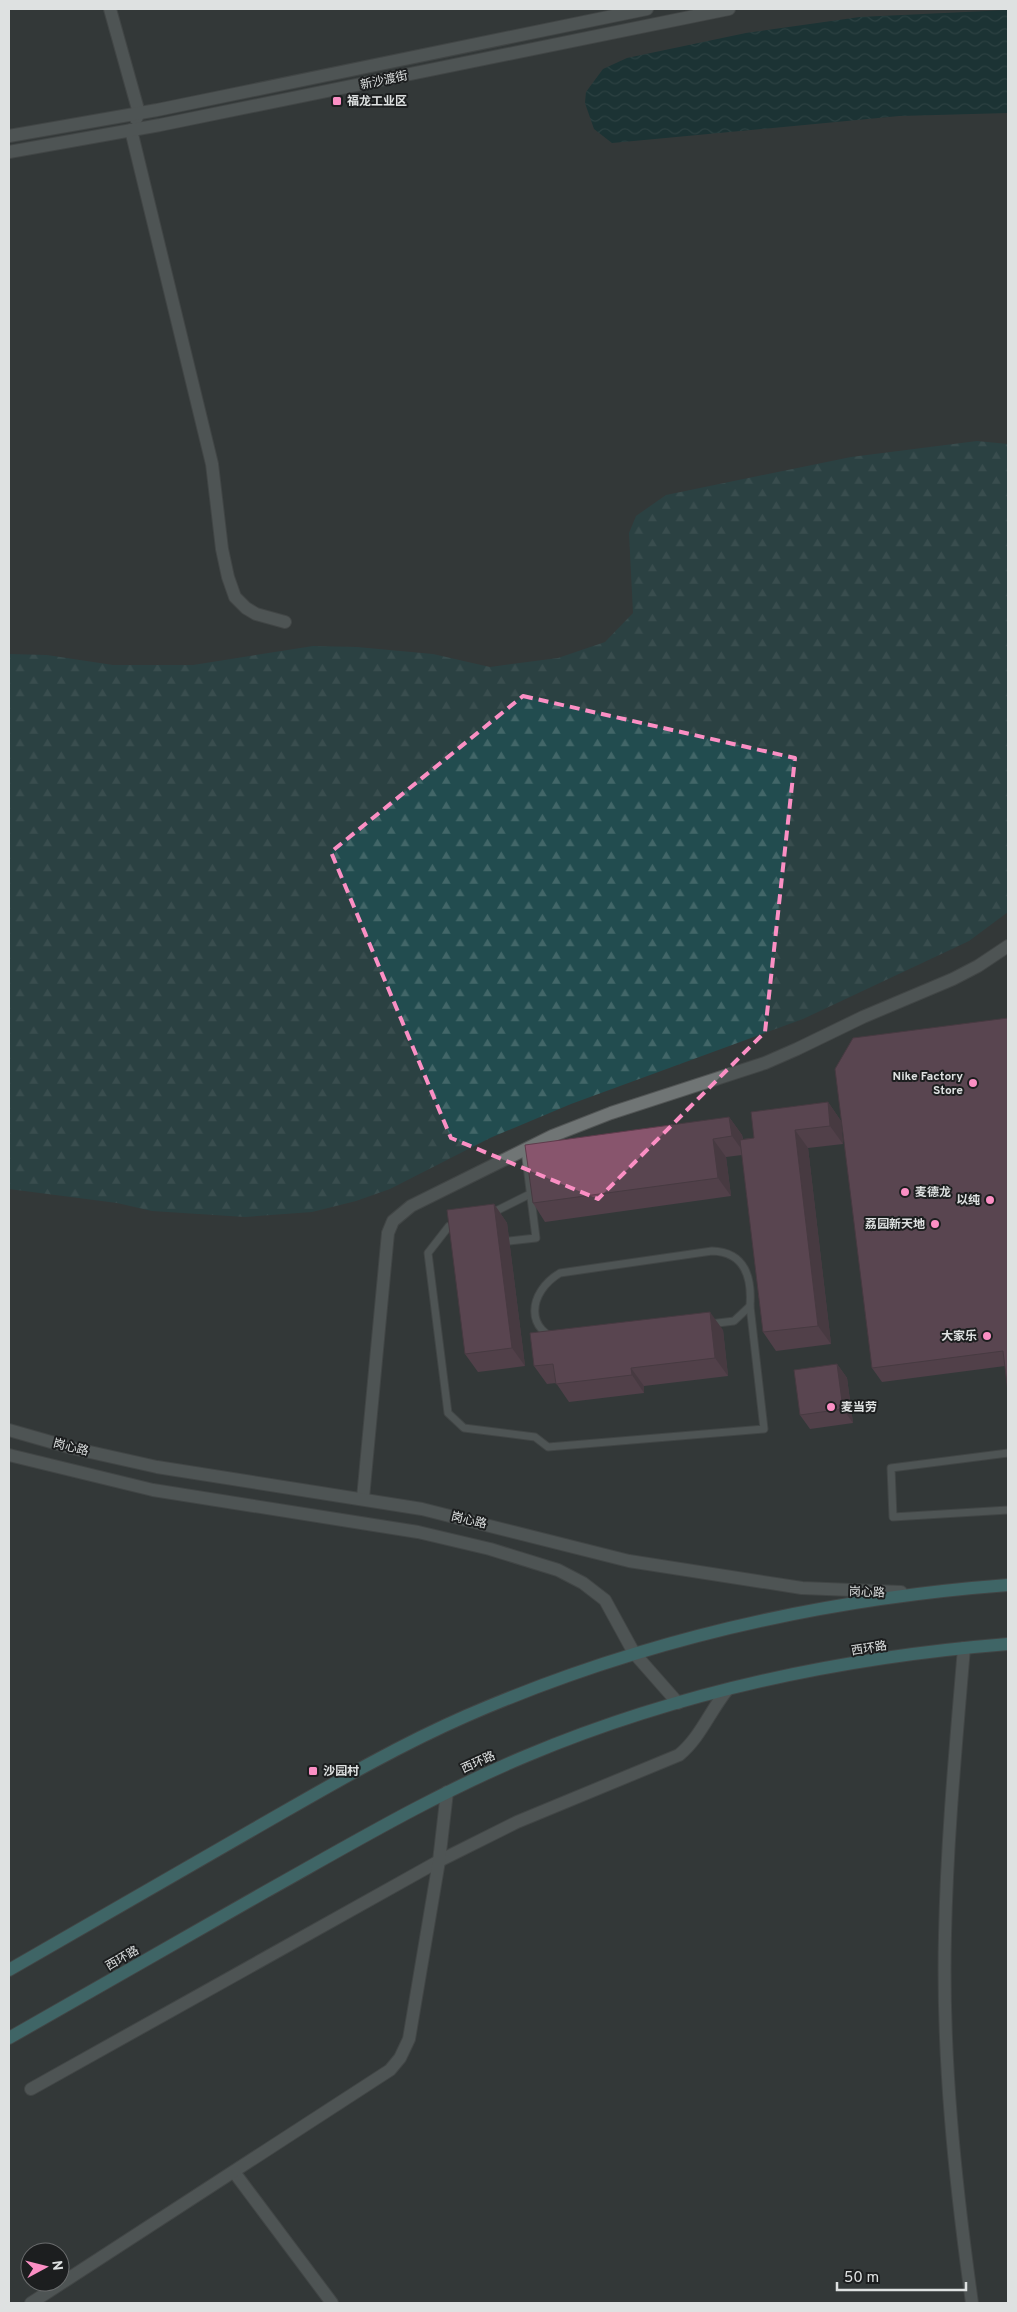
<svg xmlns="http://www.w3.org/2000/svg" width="1017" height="2312" font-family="Overpass,'Noto Sans SC',sans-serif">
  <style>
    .forest { fill: url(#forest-firs) }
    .water { fill: url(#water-waves) }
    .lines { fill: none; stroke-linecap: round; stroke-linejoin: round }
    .lane-casing { stroke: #525555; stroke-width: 9 }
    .street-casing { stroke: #525555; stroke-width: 14 }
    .secondary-casing { stroke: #525555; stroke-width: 14 }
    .primary-casing { stroke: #525555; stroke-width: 14 }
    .lane { stroke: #707575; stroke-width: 7 }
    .street { stroke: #707575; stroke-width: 12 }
    .secondary { stroke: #707575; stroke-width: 12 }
    .primary { stroke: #4e9b9e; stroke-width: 12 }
    .wall { fill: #75495e }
    .shaded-wall { fill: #5f3c4c }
    .building { fill: #88556d; stroke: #5f3c4c }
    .marked { fill: none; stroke: #fb8fc4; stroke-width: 4; stroke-dasharray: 10 6; stroke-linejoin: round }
    .poi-dot { fill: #fb8fc4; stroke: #1c1e1f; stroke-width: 2 }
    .labels { text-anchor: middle; stroke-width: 4; stroke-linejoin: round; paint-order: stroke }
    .street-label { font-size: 12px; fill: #dee1e1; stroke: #1c1e1f }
    .poi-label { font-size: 12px; font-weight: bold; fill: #dee1e1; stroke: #1c1e1f; text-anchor: start }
  </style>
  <defs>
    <pattern id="forest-firs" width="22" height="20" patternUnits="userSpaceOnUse" patternTransform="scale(1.25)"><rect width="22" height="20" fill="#224c4f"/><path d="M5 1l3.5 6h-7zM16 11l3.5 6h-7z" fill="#426668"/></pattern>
    <pattern id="water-waves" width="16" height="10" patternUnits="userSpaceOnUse" patternTransform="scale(1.25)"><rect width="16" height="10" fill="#002d2f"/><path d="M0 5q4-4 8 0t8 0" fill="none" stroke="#254b4d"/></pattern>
  </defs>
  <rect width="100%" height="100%" fill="#333838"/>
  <polygon class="forest" points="977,441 1008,444 1008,912 969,941 803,1019 571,1104 490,1138 390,1189 356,1201 312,1212 245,1217 152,1211 117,1203 9,1189 9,654 47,655 113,665 193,665 313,646 357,647 433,654 490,667 558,658 605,642 633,613 629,533 636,516 666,495 851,457"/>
  <polygon class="water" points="1008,10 1008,113 899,116 612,143 594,129 585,103 586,92 603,69 627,58 746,33 860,17"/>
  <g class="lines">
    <g class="lane-casing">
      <g id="lane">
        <polyline points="490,1214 530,1194"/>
        <polyline points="456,1224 449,1226 428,1253 448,1413 464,1428 535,1437 548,1447 764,1429 750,1306"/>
        <polyline points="509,1241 536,1238 525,1150"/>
        <path d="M712,1251C746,1252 752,1279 750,1306L734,1321L565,1342C523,1332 528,1292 560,1273Z"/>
        <polyline points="1008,1453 891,1468 893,1517 1008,1510"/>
      </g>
    </g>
    <g class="street-casing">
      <g id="street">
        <polyline points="131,130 212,464 222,549 228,577 235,597 246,608 256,614 285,622"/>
        <polyline points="363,1498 388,1233 393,1221 411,1206 552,1136 611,1113 765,1063 797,1049 863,1017 953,979 978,966 1008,946"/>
        <path d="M964,1648C956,1744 947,1839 945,1935C942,2058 955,2181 972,2303"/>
        <path d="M31,2089L439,1861L517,1822L679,1755C700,1738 710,1711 727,1690"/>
        <polyline points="234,2172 332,2303"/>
        <polyline points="31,2303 390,2070 400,2058 409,2039 439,1861 447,1792"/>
      </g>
    </g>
    <g class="secondary-casing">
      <g id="secondary">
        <polyline points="110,9 139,113 136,119"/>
        <polyline points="9,136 157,110 647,9"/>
        <polyline points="9,152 160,125 729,9"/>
        <polyline points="9,1430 72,1448 157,1467 422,1509 629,1561 802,1588 901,1592"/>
        <polyline points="9,1455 153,1490 418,1532 490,1549 558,1570 583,1583 605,1600 634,1653 678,1703"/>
      </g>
    </g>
    <g class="primary-casing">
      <g id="primary">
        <path d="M9,1970C91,1923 173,1876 254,1829C324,1789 393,1748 466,1716C638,1641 821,1599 1008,1585"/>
        <path d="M9,2038C94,1989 180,1941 265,1892C351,1844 435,1794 526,1756C678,1692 845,1657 1008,1644"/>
      </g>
    </g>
    <use href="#lane" class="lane"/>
    <use href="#street" class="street"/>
    <use href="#secondary" class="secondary"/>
    <use href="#primary" class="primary"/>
  </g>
  <g class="wall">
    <polygon points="1008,1018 1005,1366 882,1382 872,1368"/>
    <polygon points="828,1102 841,1121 843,1144 808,1148 831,1344 776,1351 763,1332 742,1155 726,1157 731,1196 545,1222 533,1203 729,1117 742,1135 743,1139 754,1138"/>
    <polygon points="494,1204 507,1223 525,1366 478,1372 465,1354"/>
    <polygon points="723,1330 728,1376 644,1386 644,1393 569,1402 556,1383 547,1384 534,1366"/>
    <polygon points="837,1364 847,1378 853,1423 810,1429 800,1415"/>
  </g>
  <g class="shaded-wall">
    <polygon points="828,1102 841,1121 843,1144 830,1126"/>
    <polygon points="729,1117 742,1135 745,1154 732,1136"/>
    <polygon points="795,1130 808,1148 831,1344 818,1326"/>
    <polygon points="713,1139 726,1157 731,1196 718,1178"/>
    <polygon points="494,1204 507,1223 525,1366 512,1348"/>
    <polygon points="710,1312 723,1330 728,1376 715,1358"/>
    <polygon points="837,1364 847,1378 853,1423 843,1409"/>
    <polygon points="631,1368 644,1386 644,1393 632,1375"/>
  </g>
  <g class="building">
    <polygon points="1008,1018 1008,1392 1003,1351 872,1368 835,1069 853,1038"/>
    <polygon points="828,1102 830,1126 795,1130 818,1326 763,1332 740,1140 754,1138 751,1112"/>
    <polygon points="729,1117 732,1136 713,1139 718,1178 533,1203 525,1145"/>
    <polygon points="494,1204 512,1348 465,1354 447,1210"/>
    <polygon points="710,1312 715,1358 631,1368 632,1375 556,1384 553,1364 534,1366 530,1333"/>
    <polygon points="837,1364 843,1409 800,1415 794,1370"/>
  </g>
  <path d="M0 0H1017V2312H0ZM523,696L795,758L765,1032L598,1199L451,1138L331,852Z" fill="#333838" fill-opacity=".55" fill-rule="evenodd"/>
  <path class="marked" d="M523,696L795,758L765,1032L598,1199L451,1138L331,852Z"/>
  <g class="poi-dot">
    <rect x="332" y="96" width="10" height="10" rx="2.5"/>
    <circle cx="973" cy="1083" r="5"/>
    <circle cx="905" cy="1192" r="5"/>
    <circle cx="990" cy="1200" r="5"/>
    <circle cx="935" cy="1224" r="5"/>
    <circle cx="987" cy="1336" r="5"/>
    <circle cx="831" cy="1407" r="5"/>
    <rect x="308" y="1766" width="10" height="10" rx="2.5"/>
  </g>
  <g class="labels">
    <g class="street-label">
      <text transform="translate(384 80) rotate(-12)" y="4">新沙渡街</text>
      <text transform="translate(71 1447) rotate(14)" y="4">岗心路</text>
      <text transform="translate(469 1520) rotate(13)" y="4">岗心路</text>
      <text transform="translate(867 1592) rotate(2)" y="4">岗心路</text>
      <text transform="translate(869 1648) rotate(-9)" y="4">西环路</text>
      <text transform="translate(478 1762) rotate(-24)" y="4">西环路</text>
      <text transform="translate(122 1958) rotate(-30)" y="4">西环路</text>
    </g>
    <g class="poi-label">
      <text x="347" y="105">福龙工业区</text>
      <text x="963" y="1080" text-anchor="end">Nike Factory<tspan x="963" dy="14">Store</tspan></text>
      <text x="915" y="1196">麦德龙</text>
      <text x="980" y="1204" text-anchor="end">以纯</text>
      <text x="925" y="1228" text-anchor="end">荔园新天地</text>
      <text x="977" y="1340" text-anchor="end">大家乐</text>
      <text x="841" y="1411">麦当劳</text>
      <text x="323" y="1775">沙园村</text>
    </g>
  </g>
  <rect width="1017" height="2312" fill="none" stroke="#dee1e1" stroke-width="20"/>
  <g transform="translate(45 2267) rotate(83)"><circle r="24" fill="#1c1e1f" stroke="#6a6c6d"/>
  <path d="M0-4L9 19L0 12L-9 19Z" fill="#fb8fc4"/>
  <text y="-8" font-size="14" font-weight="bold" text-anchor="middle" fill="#dee1e1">N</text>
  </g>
  <path d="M837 2282v8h129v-8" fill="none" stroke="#dee1e1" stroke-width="2.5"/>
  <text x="844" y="2282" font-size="15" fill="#dee1e1" stroke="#1c1e1f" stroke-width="4" paint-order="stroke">50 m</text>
</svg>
